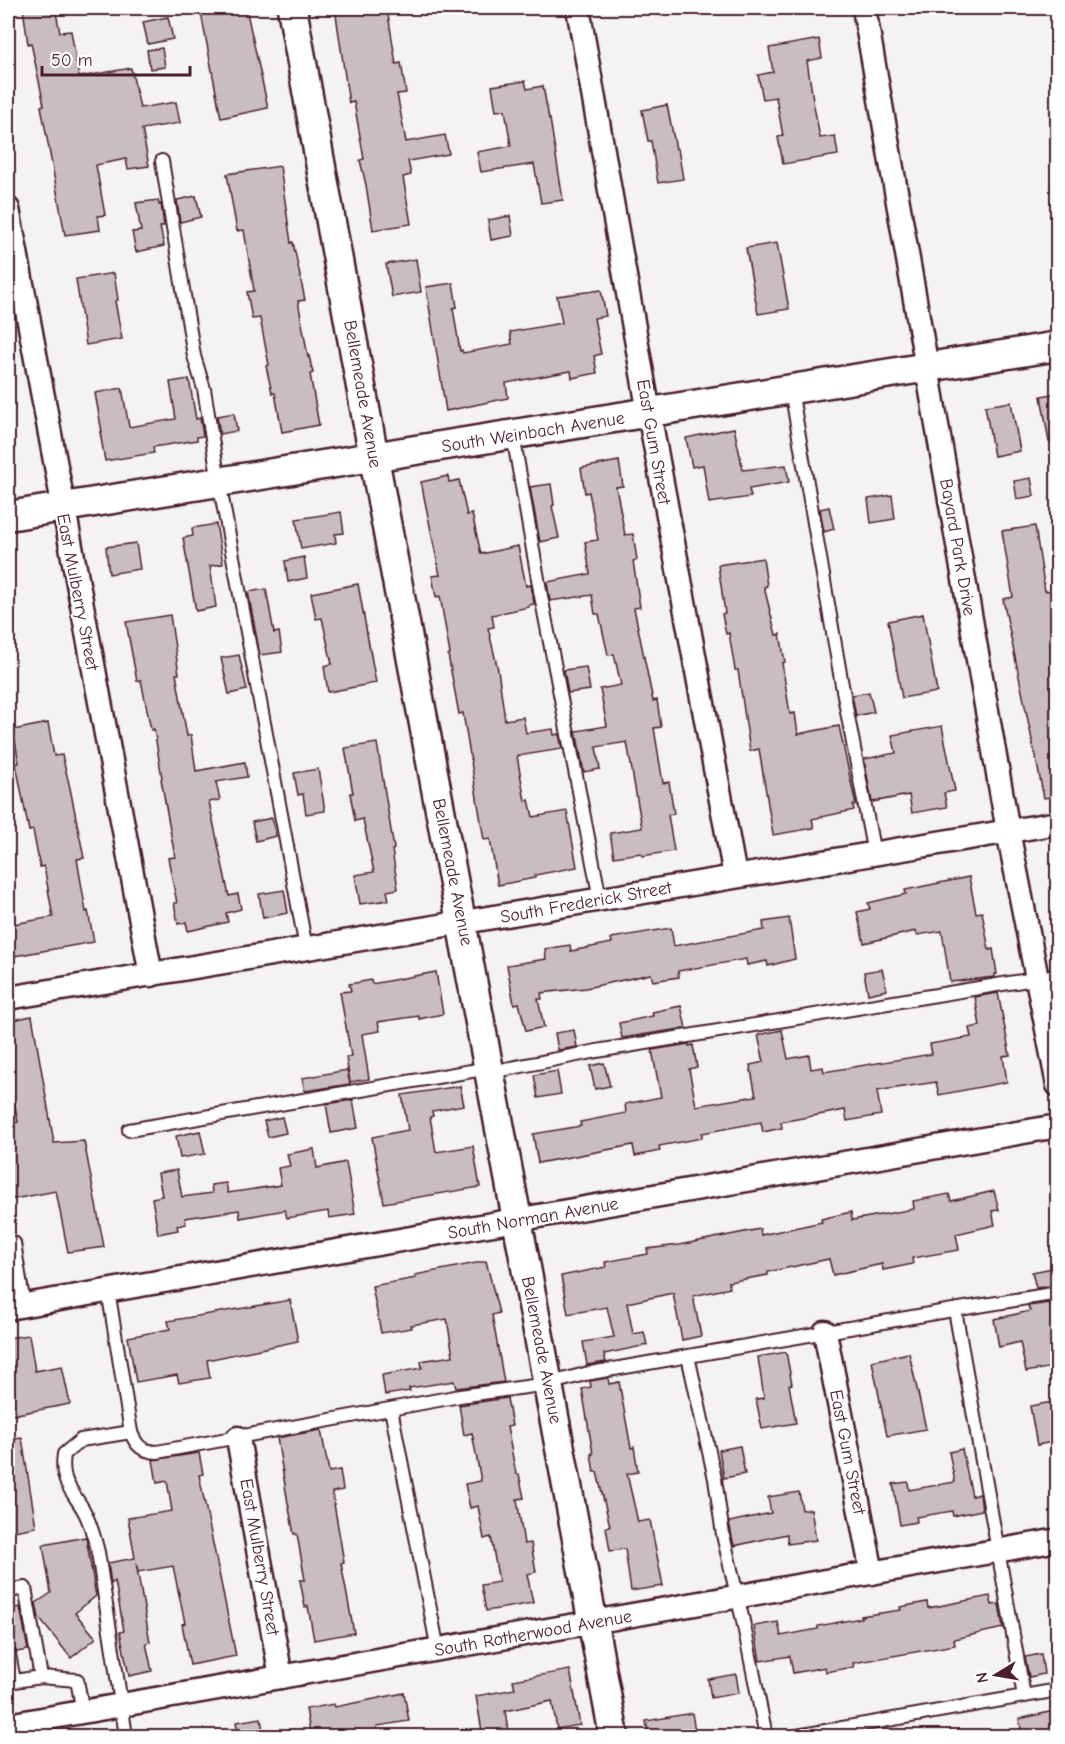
<svg xmlns="http://www.w3.org/2000/svg" width="1065" height="1744" font-family="'Comic Neue',sans-serif">
  <style>
    .building { fill: #cabdc1; stroke: #4a1f2b; stroke-width: 1.5 }
    .lines { fill: none; stroke-linecap: round; stroke-linejoin: round }
    .service-casing { stroke: #4a1f2b; stroke-width: 16 }
    .minor-casing { stroke: #4a1f2b; stroke-width: 27 }
    .tertiary-casing { stroke: #4a1f2b; stroke-width: 33 }
    .service { stroke: #fff; stroke-width: 12 }
    .minor { stroke: #fff; stroke-width: 22 }
    .tertiary { stroke: #fff; stroke-width: 28 }
    .labels { text-anchor: middle; stroke-width: 4.5; stroke-linejoin: round; paint-order: stroke }
    .street-label { font-size: 18px; fill: #4a1f2b; stroke: #fff }
  </style>
  <rect width="100%" height="100%" fill="#f4f2f2"/>
  <filter id="ink" filterUnits="userSpaceOnUse"><feTurbulence type="fractalNoise" baseFrequency=".0167" numOctaves="2"/><feDisplacementMap in="SourceGraphic" scale="12" xChannelSelector="R" yChannelSelector="G"/><feConvolveMatrix kernelMatrix="1 2 1 2 8 2 1 2 1" color-interpolation-filters="sRGB"/></filter>
  <g filter="url(#ink)">
    <g class="building">
      <polygon points="23,8 55,8 60,32 71,31 79,77 131,68 140,108 176,102 180,123 142,129 149,166 128,169 126,159 96,165 105,215 98,216 100,230 65,235 41,106 44,105 31,43 28,44"/>
      <polygon points="200,8 246,8 268,108 221,118"/>
      <polygon points="335,8 387,8 396,64 401,63 406,93 397,94 406,142 445,135 449,154 408,161 411,175 403,177 411,224 373,230 366,185 360,160 364,159 354,102 349,103"/>
      <polygon points="168,17 173,39 148,44 143,22"/>
      <polygon points="819,39 822,58 807,61 814,106 820,138 835,136 838,155 783,164 778,137 783,136 776,97 763,99 758,75 773,72 769,48"/>
      <polygon points="162,48 165,67 150,69 147,50"/>
      <polygon points="525,81 527,89 543,86 549,119 550,119 563,200 541,203 534,164 481,172 477,152 511,146 505,110 496,111 492,86"/>
      <polygon points="667,105 676,149 678,149 683,179 658,183 651,141 648,141 642,110"/>
      <polygon points="280,166 291,243 293,242 305,300 298,301 308,357 309,356 313,373 310,374 319,425 282,432 275,393 272,393 266,366 269,365 260,318 252,319 247,292 254,291 244,230 237,231 227,174"/>
      <polygon points="196,196 201,217 180,222 177,200"/>
      <polygon points="158,200 159,205 161,204 164,226 160,227 164,246 136,252 132,232 141,231 136,203"/>
      <polygon points="510,216 513,236 491,240 488,220"/>
      <polygon points="777,243 789,309 758,314 746,248"/>
      <polygon points="416,259 421,292 392,297 386,264"/>
      <polygon points="114,273 118,300 115,301 122,339 86,345 76,279"/>
      <polygon points="453,283 457,307 453,308 460,351 462,350 463,353 512,344 510,332 562,323 557,296 601,290 606,316 594,318 601,354 594,356 597,373 572,378 571,371 506,383 508,398 446,411 426,287"/>
      <polygon points="189,379 196,419 200,418 203,436 197,437 197,440 153,447 154,453 105,461 100,432 102,432 95,393 122,388 129,427 176,419 170,382"/>
      <polygon points="1058,393 1058,441 1049,442 1041,396"/>
      <polygon points="1011,402 1020,451 994,456 985,406"/>
      <polygon points="234,413 237,431 220,434 217,416"/>
      <polygon points="734,428 743,470 786,465 789,482 749,489 751,497 709,503 703,465 692,467 686,438"/>
      <polygon points="619,461 623,486 616,487 625,535 633,534 637,560 633,561 640,607 634,608 653,701 657,700 661,727 654,728 663,783 669,782 674,814 668,815 674,851 642,856 641,853 614,857 610,833 642,828 627,742 596,747 600,769 584,772 576,731 607,726 600,689 621,685 614,654 608,655 599,614 595,614 592,595 550,601 547,582 590,574 585,542 598,540 589,492 585,493 581,468"/>
      <polygon points="448,476 449,482 459,480 467,515 472,514 481,554 518,546 526,586 531,585 534,604 529,605 529,607 492,615 494,627 488,628 498,670 505,720 523,717 526,733 553,729 554,735 559,734 562,749 517,756 525,801 529,800 533,817 567,811 577,867 535,875 535,878 498,885 490,839 484,840 463,713 459,714 448,655 450,654 440,596 436,597 432,576 440,575 421,482"/>
      <polygon points="1031,478 1034,496 1017,499 1014,481"/>
      <polygon points="551,484 554,505 552,506 559,538 540,542 530,487"/>
      <polygon points="892,495 895,519 871,523 868,499"/>
      <polygon points="829,507 834,529 824,532 820,509"/>
      <polygon points="341,512 344,533 335,534 336,543 301,549 296,519"/>
      <polygon points="216,524 223,564 210,566 216,607 196,611 183,538 193,536 192,528"/>
      <polygon points="1035,526 1045,591 1054,590 1058,609 1058,796 1044,798 1003,599 1013,597 1002,531"/>
      <polygon points="136,543 140,569 109,574 106,547"/>
      <polygon points="304,557 307,578 288,582 285,561"/>
      <polygon points="763,558 767,586 764,587 776,635 780,634 785,662 782,663 790,714 795,713 798,734 839,726 856,805 853,805 854,810 812,819 814,828 773,835 759,749 750,751 738,670 735,670 729,633 726,634 722,614 725,613 718,565"/>
      <polygon points="358,584 376,683 328,692 324,666 332,664 322,618 316,619 311,593"/>
      <polygon points="266,589 274,633 279,632 282,652 260,655 248,592"/>
      <polygon points="923,614 937,692 902,698 888,621"/>
      <polygon points="170,615 179,674 176,674 187,736 191,735 196,771 245,762 247,777 216,782 220,800 209,802 229,896 238,894 241,909 226,913 228,922 188,931 186,922 178,924 174,903 177,903 168,858 175,857 161,779 162,778 154,729 151,730 141,680 137,681 126,622"/>
      <polygon points="239,655 247,690 229,694 221,658"/>
      <polygon points="586,667 590,690 568,693 564,670"/>
      <polygon points="869,692 874,712 856,716 852,695"/>
      <polygon points="48,723 54,756 62,755 70,788 84,858 77,859 86,912 88,911 94,942 8,957 8,925 53,917 44,866 40,867 33,830 29,831 16,764 19,763 13,730"/>
      <polygon points="942,726 955,791 944,793 947,807 912,813 909,795 872,802 864,759 896,753 892,735"/>
      <polygon points="377,743 394,849 392,850 398,889 387,891 389,900 360,904 355,875 374,872 363,819 355,821 350,793 353,793 345,748"/>
      <polygon points="318,769 325,811 306,814 303,794 298,795 294,773"/>
      <polygon points="272,818 276,836 256,841 252,822"/>
      <polygon points="969,877 976,913 982,912 989,950 993,949 997,974 995,974 995,977 950,982 942,931 917,935 916,931 864,943 857,912 870,909 868,903 906,894 905,890"/>
      <polygon points="284,890 288,913 263,918 259,894"/>
      <polygon points="789,918 795,959 768,966 767,961 747,965 746,959 678,971 679,977 653,981 651,974 586,988 541,993 542,999 538,999 544,1027 526,1031 519,1003 514,1004 507,965 546,959 545,949 570,945 571,951 612,943 611,938 671,928 674,946 764,930 763,922"/>
      <polygon points="882,969 887,990 868,994 864,972"/>
      <polygon points="436,972 443,1014 419,1019 419,1016 378,1022 380,1031 362,1034 369,1079 350,1082 346,1057 351,1056 340,992 351,991 349,984 371,980 372,984"/>
      <polygon points="998,993 1010,1055 1003,1056 1007,1082 939,1095 936,1082 877,1091 881,1115 847,1121 845,1110 781,1122 782,1128 763,1132 761,1122 702,1133 702,1138 659,1146 660,1151 635,1156 633,1145 538,1163 533,1134 581,1126 580,1122 626,1113 625,1104 661,1097 652,1050 689,1044 689,1046 693,1045 697,1067 689,1069 696,1106 756,1096 750,1065 764,1062 758,1035 782,1030 788,1059 809,1055 811,1069 823,1067 824,1072 932,1054 930,1044 971,1037 969,1028 980,1026 975,997"/>
      <polygon points="681,1006 686,1028 622,1038 619,1023 653,1016 652,1012"/>
      <polygon points="32,1016 54,1143 84,1141 104,1247 68,1252 56,1191 8,1200 8,1123 18,1122 8,1072 8,1021"/>
      <polygon points="574,1030 577,1047 558,1050 555,1033"/>
      <polygon points="604,1063 610,1086 595,1089 590,1066"/>
      <polygon points="347,1070 350,1084 305,1091 302,1078"/>
      <polygon points="557,1071 561,1094 538,1098 534,1075"/>
      <polygon points="460,1086 464,1105 432,1111 433,1116 430,1117 436,1152 473,1146 480,1187 384,1203 372,1137 408,1130 402,1095"/>
      <polygon points="353,1100 358,1128 331,1133 326,1104"/>
      <polygon points="282,1117 286,1133 268,1137 264,1121"/>
      <polygon points="200,1131 205,1154 180,1158 176,1136"/>
      <polygon points="314,1149 317,1168 346,1162 355,1214 329,1218 328,1211 287,1218 285,1210 240,1218 239,1210 185,1218 186,1224 177,1226 178,1230 158,1234 152,1198 162,1196 158,1173 177,1170 182,1197 212,1193 211,1185 226,1183 228,1193 281,1185 278,1168 290,1166 287,1154"/>
      <polygon points="994,1191 999,1210 992,1211 995,1225 956,1234 959,1250 912,1258 913,1264 883,1270 882,1264 833,1275 829,1259 768,1272 768,1275 728,1282 730,1288 693,1296 701,1336 682,1340 673,1293 627,1303 633,1334 644,1332 647,1345 604,1354 606,1362 587,1365 583,1342 614,1337 607,1307 568,1314 561,1276 606,1267 605,1262 648,1254 647,1249 679,1245 760,1229 761,1235 822,1222 821,1219 851,1212 852,1220 914,1209 913,1201 949,1194 951,1201"/>
      <polygon points="486,1261 499,1313 492,1315 504,1382 456,1388 454,1381 409,1388 410,1391 385,1395 382,1375 422,1368 421,1361 453,1356 447,1319 411,1325 412,1328 381,1333 372,1286 416,1278 415,1275"/>
      <polygon points="1058,1267 1058,1285 1036,1288 1032,1272"/>
      <polygon points="290,1300 298,1341 207,1360 210,1378 179,1383 177,1375 136,1382 128,1337 170,1329 168,1321"/>
      <polygon points="1050,1303 1058,1336 1058,1366 1026,1372 1020,1342 999,1347 994,1319 1030,1311 1028,1306"/>
      <polygon points="29,1335 35,1371 62,1366 70,1404 12,1415 8,1392 8,1338"/>
      <polygon points="786,1352 792,1384 789,1385 796,1423 762,1429 756,1399 764,1398 758,1357"/>
      <polygon points="909,1353 926,1429 887,1436 872,1361"/>
      <polygon points="608,1378 609,1384 619,1382 631,1448 634,1447 638,1472 627,1474 638,1522 650,1520 663,1586 631,1591 625,1549 610,1551 606,1527 610,1526 597,1472 594,1472 591,1454 593,1454 582,1389 591,1387 590,1381"/>
      <polygon points="507,1398 512,1426 507,1427 516,1474 519,1474 524,1498 517,1499 524,1544 531,1543 536,1572 527,1574 533,1603 486,1611 481,1585 499,1582 491,1537 484,1539 478,1506 470,1508 465,1484 481,1481 472,1433 464,1435 459,1405"/>
      <polygon points="1058,1401 1058,1441 1037,1445 1030,1406"/>
      <polygon points="321,1430 329,1472 340,1470 343,1490 332,1492 344,1562 341,1563 354,1633 314,1640 308,1606 305,1607 300,1580 305,1580 297,1534 294,1534 288,1503 277,1438"/>
      <polygon points="22,1438 36,1527 8,1532 8,1440"/>
      <polygon points="740,1446 745,1474 724,1478 719,1450"/>
      <polygon points="962,1449 972,1496 980,1494 982,1510 953,1516 952,1511 916,1517 917,1522 900,1525 893,1484 908,1482 909,1490 955,1482 949,1452"/>
      <polygon points="199,1453 203,1474 199,1475 236,1656 190,1665 182,1624 185,1623 173,1566 138,1572 136,1563 150,1642 146,1643 152,1671 129,1676 120,1632 124,1631 115,1581 111,1584 108,1563 135,1558 128,1518 172,1511 167,1481 157,1483 153,1460"/>
      <polygon points="799,1492 802,1510 811,1509 816,1540 788,1544 787,1534 734,1546 729,1522 771,1513 768,1497"/>
      <polygon points="86,1537 96,1596 75,1613 96,1638 71,1658 39,1618 36,1603 51,1593 43,1545"/>
      <polygon points="990,1596 992,1605 999,1604 1003,1628 954,1639 955,1645 853,1663 854,1667 826,1672 825,1667 793,1673 790,1656 760,1661 754,1626 778,1622 781,1636 818,1629 818,1626 861,1618 861,1616 901,1610 900,1607 927,1602 928,1608"/>
      <polygon points="20,1607 28,1650 17,1652 12,1646 8,1646 8,1609"/>
      <polygon points="1041,1654 1044,1674 1029,1677 1025,1657"/>
      <polygon points="570,1670 580,1725 557,1729 552,1701 505,1711 509,1737 483,1737 476,1696 515,1689 513,1680"/>
      <polygon points="736,1674 739,1693 711,1698 708,1679"/>
      <polygon points="404,1693 409,1721 377,1726 379,1737 311,1737 306,1709 334,1704 335,1707"/>
      <polygon points="1058,1710 1058,1731 1023,1737 1019,1719"/>
      <polygon points="692,1713 696,1737 649,1737 646,1721"/>
      <polygon points="261,1718 264,1737 239,1737 236,1722"/>
    </g>
    <g class="lines">
      <g class="service-casing">
        <g id="service">
          <polyline points="162,161 194,356 204,389 219,482 306,948"/>
          <polyline points="791,390 842,685 874,854"/>
          <polyline points="513,435 541,596 600,899"/>
          <polyline points="129,1130 489,1068 496,1071 597,1051 1058,975"/>
          <polyline points="14,1243 24,1305"/>
          <path d="M108,1290L131,1432C136,1446 142,1451 157,1452L460,1396L548,1384L585,1374L941,1312L1058,1293"/>
          <polyline points="955,1310 1024,1696"/>
          <polyline points="688,1356 715,1479 723,1535 743,1621 766,1736"/>
          <polyline points="391,1409 438,1650"/>
          <polyline points="8,1591 25,1588 41,1677"/>
          <polyline points="9,1654 14,1681"/>
          <polyline points="8,1682 41,1677 77,1680 83,1712"/>
          <path d="M126,1736L98,1552C94,1537 91,1524 84,1511C71,1488 60,1483 64,1454L81,1440L131,1432"/>
          <polyline points="797,1736 1058,1690"/>
        </g>
      </g>
      <g class="minor-casing">
        <g id="minor">
          <polyline points="578,8 649,413 735,876"/>
          <polyline points="864,8 1008,831 1058,1085"/>
          <polyline points="8,209 151,975"/>
          <polyline points="8,998 1058,823"/>
          <polyline points="8,1308 1058,1126"/>
          <polyline points="825,1332 872,1573"/>
          <polyline points="238,1438 281,1677"/>
          <polyline points="8,1725 1058,1540"/>
        </g>
      </g>
      <g class="tertiary-casing">
        <g id="tertiary">
          <polyline points="292,8 374,458 614,1736"/>
          <polyline points="8,516 1058,346"/>
        </g>
      </g>
      <use href="#service" class="service"/>
      <use href="#minor" class="minor"/>
      <use href="#tertiary" class="tertiary"/>
    </g>
  </g>
  <g class="labels">
    <g class="street-label">
      <text transform="translate(363 394) rotate(80)" y="6">Bellemeade Avenue</text>
      <text transform="translate(533 432) rotate(-9)" y="6">South Weinbach Avenue</text>
      <text transform="translate(654 442) rotate(80)" y="6">East Gum Street</text>
      <text transform="translate(958 547) rotate(80)" y="6">Bayard Park Drive</text>
      <text transform="translate(78 592) rotate(79)" y="6">East Mulberry Street</text>
      <text transform="translate(453 872) rotate(79)" y="6">Bellemeade Avenue</text>
      <text transform="translate(586 902) rotate(-10)" y="6">South Frederick Street</text>
      <text transform="translate(533 1218) rotate(-10)" y="6">South Norman Avenue</text>
      <text transform="translate(542 1350) rotate(79)" y="6">Bellemeade Avenue</text>
      <text transform="translate(848 1452) rotate(79)" y="6">East Gum Street</text>
      <text transform="translate(260 1557) rotate(80)" y="6">East Mulberry Street</text>
      <text transform="translate(533 1633) rotate(-10)" y="6">South Rotherwood Avenue</text>
    </g>
  </g>
  <rect width="1065" height="1744" fill="none" stroke="#fff" stroke-width="30"/>
  <rect x="15" y="15" width="1035" height="1714" fill="none" stroke="#4a1f2b" stroke-width="2" filter="url(#ink)"/>
  <g transform="translate(996 1675) rotate(259)" stroke="#ffffff" stroke-width="4.5" paint-order="stroke">
  <path d="M0-4.5L10 22L0 15L-10 22Z" fill="#4a1f2b"/>
  <text y="-9" font-size="16" font-weight="bold" text-anchor="middle" fill="#4a1f2b">N</text>
  </g>
  <path d="M42 66v9h148v-9" fill="none" stroke="#4a1f2b" stroke-width="3"/>
  <text x="51" y="66" font-size="18" fill="#4a1f2b" stroke="#ffffff" stroke-width="4.5" paint-order="stroke">50 m</text>
</svg>
